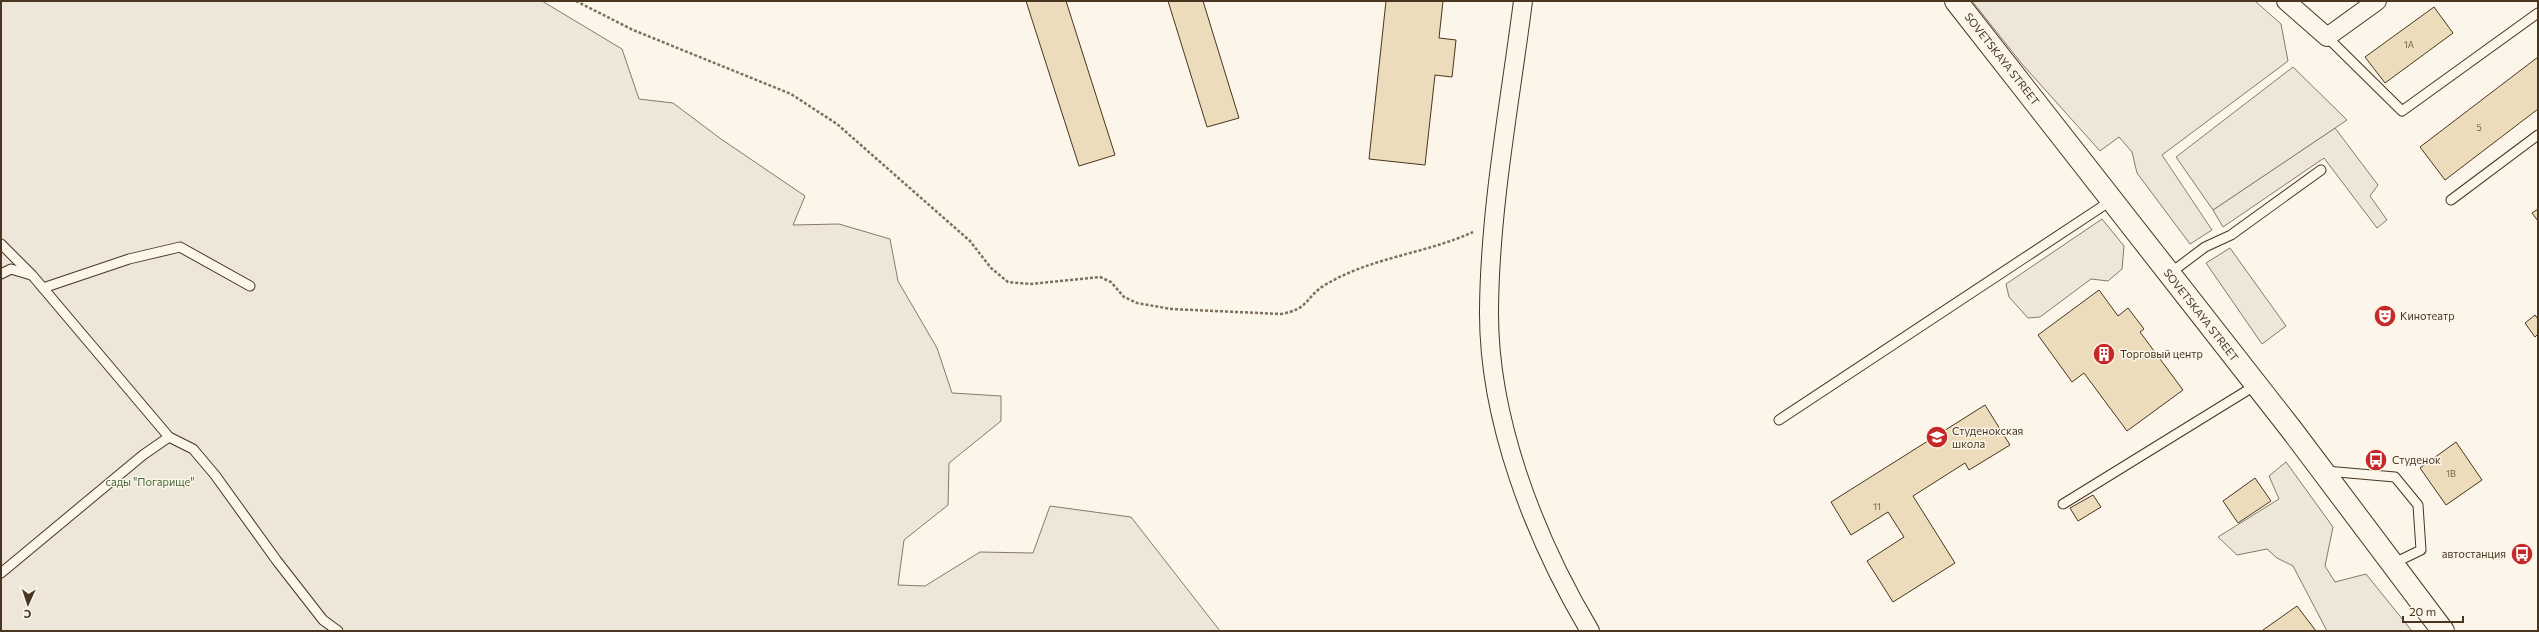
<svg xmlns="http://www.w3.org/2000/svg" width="2539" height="632" font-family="Commissioner,sans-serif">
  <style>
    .green { fill: #ede6d9; stroke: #887966 }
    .parking { fill: #ede7d9; stroke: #887966 }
    .building { fill: #ecdcbc; stroke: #4a3520 }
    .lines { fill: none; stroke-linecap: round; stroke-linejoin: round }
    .lane-casing { stroke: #4a3520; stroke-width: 11 }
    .street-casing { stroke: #4a3520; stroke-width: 20 }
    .secondary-casing { stroke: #4a3520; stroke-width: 24 }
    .path { stroke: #7f6f5c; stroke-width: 2.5; stroke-dasharray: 3 2; stroke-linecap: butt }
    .lane { stroke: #fbf6e9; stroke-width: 9 }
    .street { stroke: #fbf6e9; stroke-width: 18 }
    .secondary { stroke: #fbf6e9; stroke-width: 22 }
    .labels { text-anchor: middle; stroke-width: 3; stroke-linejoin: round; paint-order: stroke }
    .number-label { font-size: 9px; fill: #725f47 }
    .street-label { font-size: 11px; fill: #4a3520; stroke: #fbf6e9 }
    .poi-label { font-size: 11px; fill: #4a3520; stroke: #fbf6e9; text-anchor: start }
    .park-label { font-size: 11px; fill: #436837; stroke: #fbf6e9 }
  </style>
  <rect width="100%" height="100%" fill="#fbf6e9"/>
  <g class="green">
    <polygon points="1,1 542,1 622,49 639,99 673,103 721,139 805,196 793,225 839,224 890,239 898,281 937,348 952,393 1001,396 1001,421 949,463 948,505 904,540 898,585 925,586 980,552 1033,553 1050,506 1131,517 1220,631 1,631"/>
    <polygon points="1972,1 2255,1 2281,24 2288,61 2162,155 2212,230 2190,244 2137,173 2132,152 2119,137 2100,151 2022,64"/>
    <polygon points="2335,128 2378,185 2370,196 2387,220 2377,228 2324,158 2223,227 2213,210"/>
    <polygon points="2102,219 2124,246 2122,269 2108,281 2091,279 2040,317 2028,318 2009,297 2006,284"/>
    <polygon points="2230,248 2286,326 2262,344 2206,263"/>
    <polygon points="2286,462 2333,527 2325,566 2335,582 2366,574 2412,631 2327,631 2293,566 2277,558 2267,549 2237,555 2218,537 2279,499 2269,476"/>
  </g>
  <polygon class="parking" points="2293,67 2347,120 2213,210 2176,157"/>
  <g class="building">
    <polygon points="1026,1 1066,1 1115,155 1079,166"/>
    <polygon points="1168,1 1203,1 1239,118 1207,127"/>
    <polygon points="1386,1 1443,1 1439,38 1456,40 1452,77 1435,75 1425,165 1369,159"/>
    <polygon points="2434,7 2453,33 2385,83 2365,57"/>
    <polygon points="2538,57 2538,109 2445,180 2420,147"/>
    <polygon points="2538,209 2538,221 2532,213"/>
    <polygon points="2099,290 2118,316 2128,308 2144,329 2140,332 2183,390 2127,431 2084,373 2072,382 2038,335"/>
    <polygon points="2535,315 2538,319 2538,334 2535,337 2525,323"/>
    <polygon points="1985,405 2010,445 1969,470 1965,463 1913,496 1955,563 1893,602 1867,561 1904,537 1888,512 1851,535 1831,502"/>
    <polygon points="2456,442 2482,480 2446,505 2420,468"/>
    <polygon points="2255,478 2271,501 2238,523 2223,501"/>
    <polygon points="2093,495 2101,507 2078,521 2070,508"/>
    <polygon points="2297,606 2316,631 2264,631 2263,630"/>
  </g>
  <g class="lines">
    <g class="lane-casing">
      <g id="lane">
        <polyline points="2327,37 2402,111 2538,13"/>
        <polyline points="2451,200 2538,135"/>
        <polyline points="1,244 32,275 169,437 193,449 215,475 277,561 323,620 338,631"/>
        <polyline points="1,274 11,269 31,275"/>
        <polyline points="2169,274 2205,247 2231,235 2321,170"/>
        <polyline points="43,288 129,259 180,247 250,286"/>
        <polyline points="1779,420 2112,200"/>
        <polyline points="2326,471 2395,477 2418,505 2421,550 2392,564"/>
        <polyline points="2063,504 2256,385"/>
        <polyline points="1,573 143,455 169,437"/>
      </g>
    </g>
    <g class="street-casing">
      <g id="street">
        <path d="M1523,1C1510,103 1490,206 1489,310C1488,419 1535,539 1590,631"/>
        <polyline points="2286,1 2327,37 2377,1"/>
      </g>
    </g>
    <g class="secondary-casing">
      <polyline id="secondary" points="1956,1 2291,429 2443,631"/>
    </g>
    <path class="path" d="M576,1L633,30L791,94L837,124L970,241L991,268L1008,282L1030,284L1100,277L1111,282L1124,297L1137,303L1171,309L1281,314C1310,309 1305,297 1325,285C1371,257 1425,254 1473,232"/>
    <use href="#lane" class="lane"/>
    <use href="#street" class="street"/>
    <use href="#secondary" class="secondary"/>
  </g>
  <defs>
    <g id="theatre-disc" transform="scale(1.15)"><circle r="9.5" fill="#c62828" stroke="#fbf6e9"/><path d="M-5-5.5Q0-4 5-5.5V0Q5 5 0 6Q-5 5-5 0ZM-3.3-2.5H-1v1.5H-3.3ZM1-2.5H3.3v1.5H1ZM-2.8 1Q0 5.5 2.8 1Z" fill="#fff"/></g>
    <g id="building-disc" transform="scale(1.15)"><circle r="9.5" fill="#c62828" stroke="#fbf6e9"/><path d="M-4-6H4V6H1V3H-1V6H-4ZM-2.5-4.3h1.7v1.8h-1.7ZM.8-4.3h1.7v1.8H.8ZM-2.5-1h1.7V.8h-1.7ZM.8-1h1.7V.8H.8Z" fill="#fff"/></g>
    <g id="school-disc" transform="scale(1.15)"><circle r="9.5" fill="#c62828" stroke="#fbf6e9"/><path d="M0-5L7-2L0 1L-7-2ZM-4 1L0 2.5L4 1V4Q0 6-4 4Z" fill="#fff"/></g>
    <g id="bus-disc" transform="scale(1.15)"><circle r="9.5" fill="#c62828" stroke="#fbf6e9"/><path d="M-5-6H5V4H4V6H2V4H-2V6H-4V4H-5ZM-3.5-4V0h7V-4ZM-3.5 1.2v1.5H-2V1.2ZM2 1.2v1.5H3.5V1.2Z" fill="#fff"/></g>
  </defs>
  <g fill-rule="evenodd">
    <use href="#theatre-disc" x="2385" y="316"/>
    <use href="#building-disc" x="2104" y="354"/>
    <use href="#school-disc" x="1937" y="437"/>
    <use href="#bus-disc" x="2376" y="460"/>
    <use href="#bus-disc" x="2522" y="554"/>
  </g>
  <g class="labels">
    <g class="number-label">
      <text x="2409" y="48">1А</text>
      <text x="2479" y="131">5</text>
      <text x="2451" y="477">1В</text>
      <text x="1877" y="510">11</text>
    </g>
    <g class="street-label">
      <text transform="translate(2002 59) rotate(52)" y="4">SOVETSKAYA STREET</text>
      <text transform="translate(2201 315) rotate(52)" y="4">SOVETSKAYA STREET</text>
    </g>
    <g class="poi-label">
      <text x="2400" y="320">Кинотеатр</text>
      <text x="2120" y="358">Торговый центр</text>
      <text x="1952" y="435">Студенокская<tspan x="1952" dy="13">школа</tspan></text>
      <text x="2392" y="464">Студенок</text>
      <text x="2506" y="558" text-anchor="end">автостанция</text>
    </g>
    <g class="park-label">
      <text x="150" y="486">сады "Погарище"</text>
    </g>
  </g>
  <rect width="2539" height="632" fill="none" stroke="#4a3520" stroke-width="4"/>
  <g transform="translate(28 604) rotate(183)" stroke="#fbf6e9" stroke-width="3" paint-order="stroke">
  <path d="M0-3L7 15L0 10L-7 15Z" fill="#4a3520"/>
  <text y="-6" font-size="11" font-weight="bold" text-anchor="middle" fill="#4a3520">С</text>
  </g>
  <path d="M2403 616v6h60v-6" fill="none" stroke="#4a3520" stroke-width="2"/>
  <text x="2409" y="616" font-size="12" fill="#4a3520" stroke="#fbf6e9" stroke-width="3" paint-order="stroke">20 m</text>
</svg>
